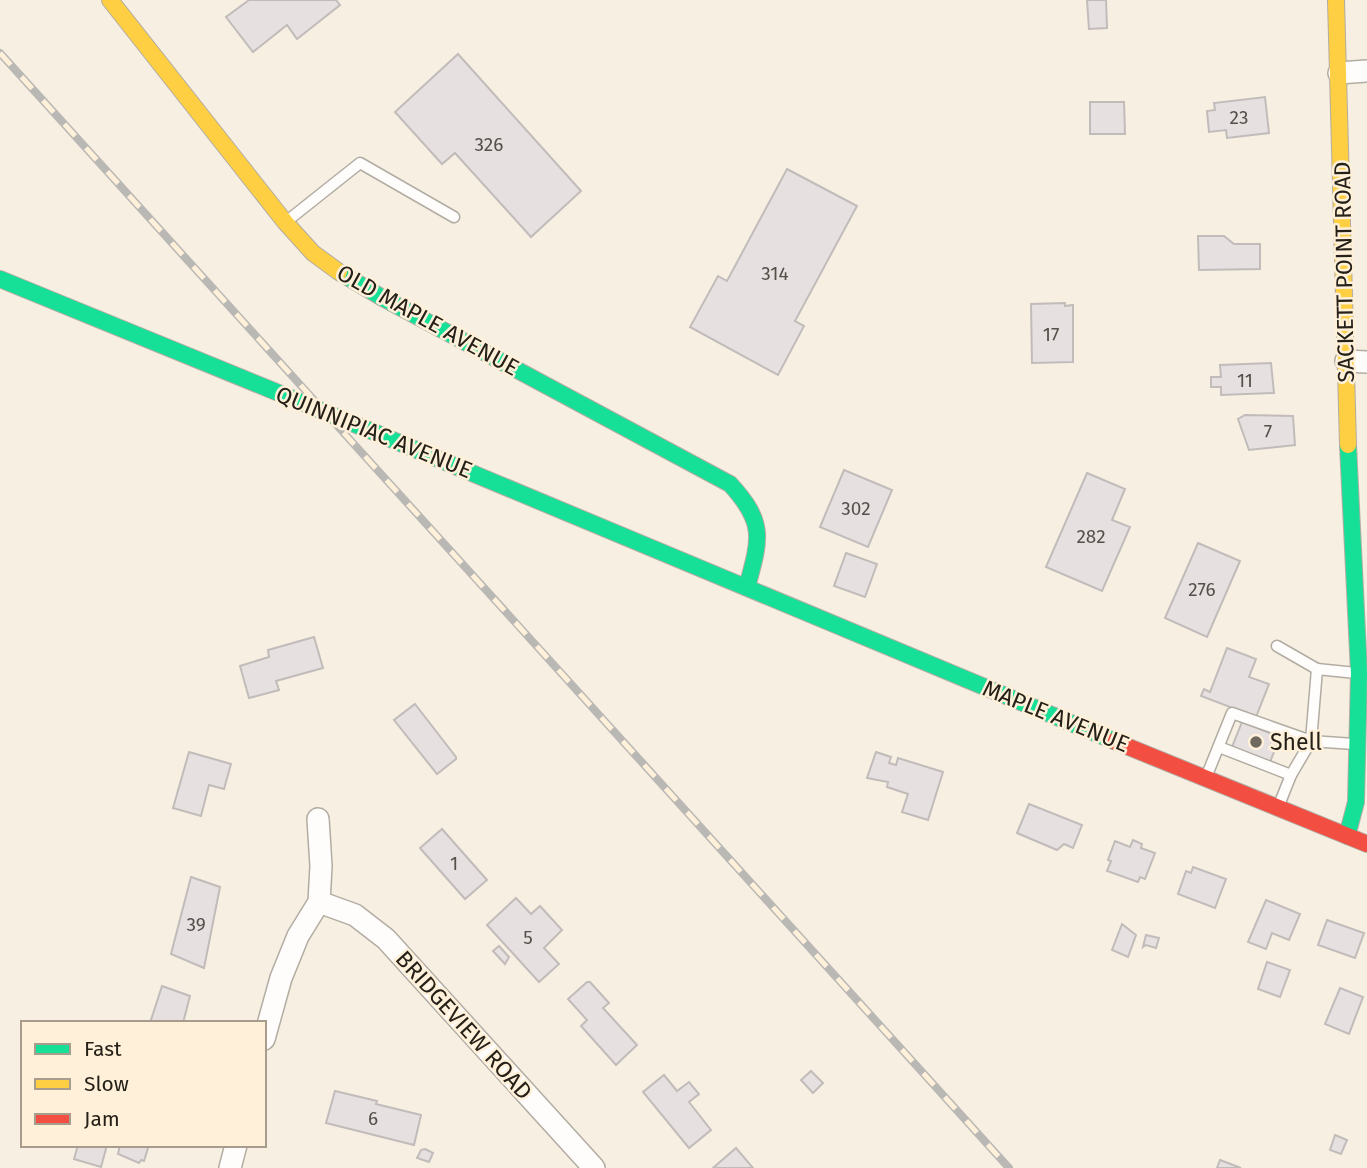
<svg xmlns="http://www.w3.org/2000/svg" width="1367" height="1168" font-family="'Fira Sans',sans-serif">
  <style>
    .building { fill: #e6e0e0; stroke: #c1bcba; stroke-width: 2 }
    .lines { fill: none; stroke-linecap: round; stroke-linejoin: round }
    .lane-casing { stroke: #b2aca3; stroke-width: 13 }
    .street-casing { stroke: #b2aca3; stroke-width: 24 }
    .fast-casing { stroke: #b2aca3; stroke-width: 18 }
    .slow-casing { stroke: #b2aca3; stroke-width: 18 }
    .jam-casing { stroke: #b2aca3; stroke-width: 18 }
    .lane { stroke: #fefdfb; stroke-width: 10 }
    .street { stroke: #fefdfb; stroke-width: 21 }
    .fast { stroke: #16e098; stroke-width: 16 }
    .slow { stroke: #ffcf43; stroke-width: 16 }
    .jam { stroke: #f24e42; stroke-width: 16 }
    .rail-casing { stroke: #bab8b5; stroke-width: 8 }
    .rail { stroke: #fff0da; stroke-width: 5; stroke-dasharray: 16; stroke-linecap: butt }
    .fast-bridge-casing { stroke: #b2aca3; stroke-width: 18; stroke-linecap: butt }
    .fast-bridge { stroke: #16e098; stroke-width: 16 }
    .poi-dot { fill: #6e685f; stroke: #fff0da; stroke-width: 2.5 }
    .labels { text-anchor: middle; stroke-width: 5; stroke-linejoin: round; paint-order: stroke }
    .number-label { font-size: 19px; fill: #55504a }
    .street-label { font-size: 23px; fill: #252018; stroke: #fff0da }
    .poi-label { font-size: 23px; fill: #252018; stroke: #fff0da; text-anchor: start }
  </style>
  <rect width="100%" height="100%" fill="#f7efe2"/>
  <g class="building">
    <polygon points="249,0 336,0 340,5 297,39 287,25 253,52 226,17"/>
    <polygon points="1087,0 1106,0 1107,28 1089,29"/>
    <polygon points="458,54 581,191 531,237 455,153 442,164 395,112"/>
    <polygon points="1265,97 1269,133 1227,138 1226,130 1209,132 1207,111 1215,110 1214,103"/>
    <polygon points="1090,102 1124,102 1125,134 1090,134"/>
    <polygon points="787,169 857,206 795,321 804,326 778,375 690,327 718,276 727,281"/>
    <polygon points="1198,236 1224,236 1234,244 1260,244 1260,269 1199,270"/>
    <polygon points="1065,303 1065,306 1073,305 1073,362 1032,363 1031,304"/>
    <polygon points="1271,363 1274,393 1221,395 1221,387 1211,387 1211,377 1221,377 1220,365"/>
    <polygon points="1245,415 1293,416 1295,445 1249,450 1238,419"/>
    <polygon points="844,470 892,490 868,547 820,527"/>
    <polygon points="1087,473 1125,489 1112,520 1130,527 1102,591 1046,567"/>
    <polygon points="1198,543 1240,561 1207,637 1165,618"/>
    <polygon points="846,553 877,564 865,597 834,586"/>
    <polygon points="314,637 323,668 276,681 279,690 249,698 240,666 269,657 268,650"/>
    <polygon points="1227,648 1256,659 1249,677 1269,684 1256,717 1201,696 1204,689 1210,692"/>
    <polygon points="415,704 456,757 456,759 437,774 394,720"/>
    <polygon points="1242,722 1280,737 1270,762 1232,747"/>
    <polygon points="189,752 231,764 224,789 209,785 201,816 173,808"/>
    <polygon points="876,752 891,757 889,763 896,765 898,758 943,772 928,820 902,812 908,794 887,787 888,782 867,778"/>
    <polygon points="1029,804 1082,825 1073,848 1064,844 1057,850 1017,833"/>
    <polygon points="442,829 487,880 465,899 420,848"/>
    <polygon points="1133,840 1142,844 1141,848 1155,853 1145,879 1140,877 1138,882 1107,871 1111,861 1108,860 1115,841 1130,847"/>
    <polygon points="1193,867 1226,879 1215,908 1178,894 1186,871 1191,873"/>
    <polygon points="191,877 220,887 204,968 171,954"/>
    <polygon points="516,898 531,914 540,906 562,930 544,948 559,964 539,982 487,925"/>
    <polygon points="1266,900 1300,914 1289,940 1272,933 1266,949 1248,942"/>
    <polygon points="1327,920 1364,933 1355,958 1318,945"/>
    <polygon points="1122,924 1136,935 1128,957 1112,950"/>
    <polygon points="1146,935 1159,938 1156,948 1146,945 1143,947"/>
    <polygon points="499,946 509,957 505,964 493,951"/>
    <polygon points="1267,962 1290,970 1280,997 1258,989"/>
    <polygon points="587,982 590,982 609,1003 603,1008 637,1045 616,1065 581,1026 587,1020 568,999"/>
    <polygon points="162,986 190,996 183,1023 150,1023"/>
    <polygon points="1340,988 1363,997 1349,1034 1325,1024"/>
    <polygon points="811,1071 823,1083 813,1093 801,1080"/>
    <polygon points="664,1075 677,1091 689,1082 699,1094 689,1102 711,1130 689,1148 643,1092"/>
    <polygon points="335,1091 377,1101 376,1104 421,1115 414,1145 326,1123"/>
    <polygon points="1335,1135 1347,1140 1341,1154 1330,1150"/>
    <polygon points="78,1145 107,1145 101,1167 74,1159"/>
    <polygon points="120,1145 149,1145 144,1161 141,1160 139,1163 118,1154"/>
    <polygon points="736,1148 753,1168 713,1168"/>
    <polygon points="425,1149 433,1153 429,1162 417,1158 421,1150"/>
    <polygon points="1220,1160 1241,1168 1217,1168"/>
  </g>
  <g class="lines">
    <g class="lane-casing">
      <g id="lane">
        <polyline points="287,221 360,163 454,217"/>
        <polyline points="1277,646 1317,669"/>
        <polyline points="1354,744 1311,741 1317,669 1356,673"/>
        <polyline points="1219,747 1291,775"/>
        <polyline points="1207,775 1232,713 1311,741 1291,775 1279,805"/>
      </g>
    </g>
    <g class="street-casing">
      <g id="street">
        <polyline points="1339,73 1367,71"/>
        <polyline points="1346,361 1367,362"/>
        <polyline points="319,902 355,915 386,939 594,1168"/>
        <polyline points="264,1039 281,978 298,936 319,902 321,866 318,819"/>
        <polyline points="230,1168 236,1145"/>
      </g>
    </g>
    <g class="fast-casing">
      <g id="fast">
        <path d="M339,272L381,297L730,484C766,523 760,539 747,587"/>
        <polyline points="0,279 269,389"/>
        <polyline points="376,433 1114,741"/>
        <polyline points="1347,836 1356,802 1359,673 1348,445"/>
      </g>
    </g>
    <g class="slow-casing">
      <g id="slow">
        <polyline points="110,0 285,222 313,253 339,272"/>
        <polyline points="1336,0 1348,445"/>
      </g>
    </g>
    <g class="jam-casing">
      <polyline id="jam" points="1114,741 1367,844"/>
    </g>
    <use href="#lane" class="lane"/>
    <use href="#street" class="street"/>
    <use href="#fast" class="fast"/>
    <use href="#slow" class="slow"/>
    <use href="#jam" class="jam"/>
    <g class="rail-casing">
      <polyline id="rail" points="0,53 1009,1168"/>
    </g>
    <use href="#rail" class="rail"/>
    <g class="fast-bridge-casing">
      <polyline id="fast-bridge" points="269,389 376,433"/>
    </g>
    <use href="#fast-bridge" class="fast-bridge"/>
  </g>
  <circle class="poi-dot" cx="1256" cy="742" r="7"/>
  <g class="labels">
    <g class="number-label">
      <text x="1239" y="124">23</text>
      <text x="489" y="151">326</text>
      <text x="775" y="280">314</text>
      <text x="1051" y="341">17</text>
      <text x="1245" y="387">11</text>
      <text x="1268" y="438">7</text>
      <text x="856" y="515">302</text>
      <text x="1091" y="543">282</text>
      <text x="1202" y="596">276</text>
      <text x="454" y="870">1</text>
      <text x="196" y="931">39</text>
      <text x="528" y="944">5</text>
      <text x="373" y="1125">6</text>
    </g>
    <g class="street-label">
      <text transform="translate(1344 272) rotate(-91)" y="8">SACKETT POINT ROAD</text>
      <text transform="translate(428 320) rotate(29)" y="8">OLD MAPLE AVENUE</text>
      <text transform="translate(374 432) rotate(22)" y="8">QUINNIPIAC AVENUE</text>
      <text transform="translate(1056 716) rotate(22)" y="8">MAPLE AVENUE</text>
      <text transform="translate(464 1025) rotate(48)" y="8">BRIDGEVIEW ROAD</text>
    </g>
    <g class="poi-label">
      <text x="1270" y="750">Shell</text>
    </g>
  </g>
  <rect x="21" y="1021" width="245" height="126" fill="#fff0da" stroke="#a89d8c" stroke-width="2"/>
  <rect x="35" y="1044" width="35" height="10" fill="#16e098" stroke="#a89d8c" stroke-width="2"/>
  <text x="84" y="1056" font-size="21" fill="#252018">Fast</text>
  <rect x="35" y="1079" width="35" height="10" fill="#ffcf43" stroke="#a89d8c" stroke-width="2"/>
  <text x="84" y="1091" font-size="21" fill="#252018">Slow</text>
  <rect x="35" y="1114" width="35" height="10" fill="#f24e42" stroke="#a89d8c" stroke-width="2"/>
  <text x="84" y="1126" font-size="21" fill="#252018">Jam</text>
</svg>
